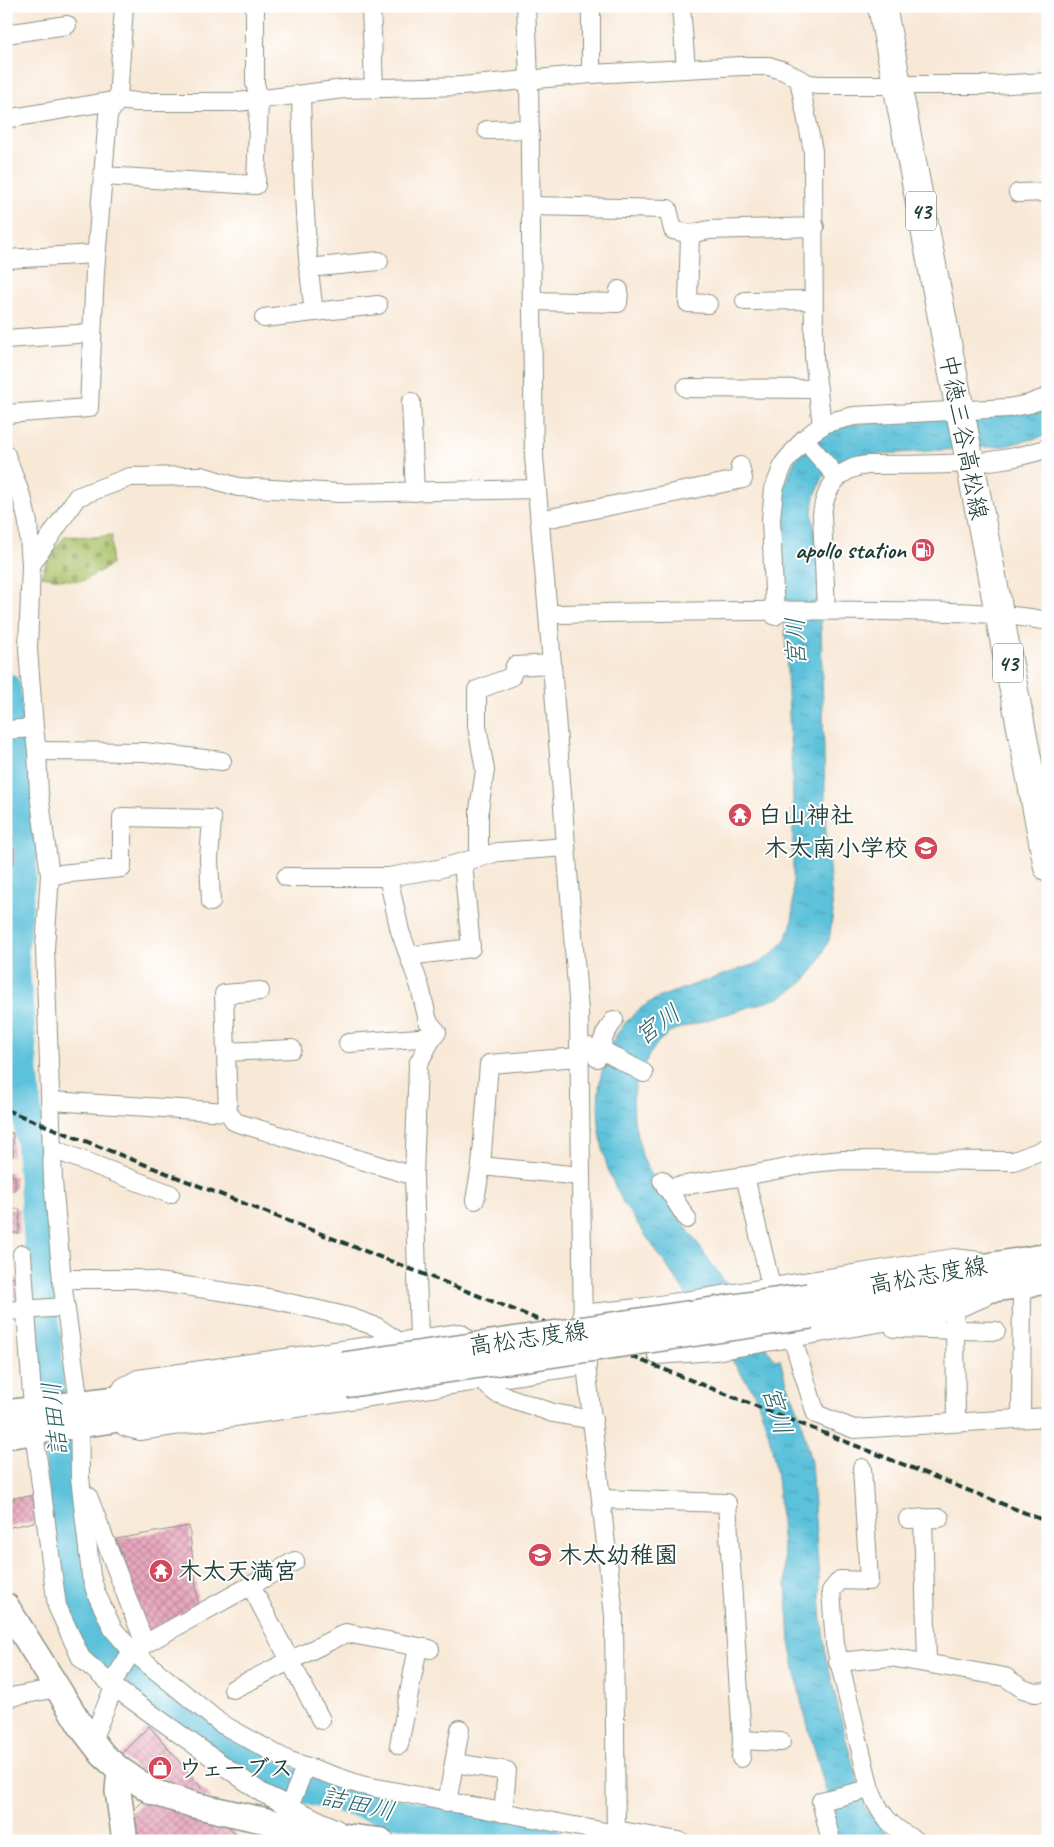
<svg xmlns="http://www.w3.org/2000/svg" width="1054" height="1847" font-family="Caveat,'Klee One',sans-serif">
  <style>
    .cemetery { fill: url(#cemetery-stones); stroke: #647e4c }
    .water { fill: url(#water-ripples); stroke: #3e7f87 }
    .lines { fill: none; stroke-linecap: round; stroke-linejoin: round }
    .river { stroke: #5cc1da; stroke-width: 29 }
    .building { fill: url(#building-cross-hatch) }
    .street-casing { stroke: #8c9285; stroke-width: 20 }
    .secondary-casing { stroke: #8c9285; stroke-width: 28 }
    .primary-casing { stroke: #8c9285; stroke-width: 30 }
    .street { stroke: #fff; stroke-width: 18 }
    .secondary { stroke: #fff; stroke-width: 25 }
    .primary { stroke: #fff; stroke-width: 28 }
    .rail { stroke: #1f3d34; stroke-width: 4; stroke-dasharray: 8 4; stroke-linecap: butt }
    .secondary-bridge-casing { stroke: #8c9285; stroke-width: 28; stroke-linecap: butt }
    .secondary-bridge { stroke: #fff; stroke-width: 25 }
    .labels { text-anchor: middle; stroke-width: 4; stroke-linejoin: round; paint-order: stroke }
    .shield { fill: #fff; stroke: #627771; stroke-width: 1 }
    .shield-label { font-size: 22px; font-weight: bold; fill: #1f3d34 }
    .street-label { font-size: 24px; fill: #1f3d34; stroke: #fff }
    .poi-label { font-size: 24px; font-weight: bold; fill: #1f3d34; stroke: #fff; text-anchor: start }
    .water-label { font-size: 25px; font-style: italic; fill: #316566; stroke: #fff }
  </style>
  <defs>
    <pattern id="cemetery-stones" width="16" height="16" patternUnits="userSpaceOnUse" patternTransform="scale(1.25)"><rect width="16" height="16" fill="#a9bf63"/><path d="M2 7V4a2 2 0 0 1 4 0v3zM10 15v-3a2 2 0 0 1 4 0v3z" fill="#899c52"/></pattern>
    <pattern id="water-ripples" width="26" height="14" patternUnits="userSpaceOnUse" patternTransform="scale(1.25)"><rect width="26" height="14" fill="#5cc1da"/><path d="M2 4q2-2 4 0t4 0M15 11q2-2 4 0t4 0" fill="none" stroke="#4b9eb2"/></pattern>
    <pattern id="building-cross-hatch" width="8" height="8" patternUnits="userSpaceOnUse" patternTransform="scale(1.25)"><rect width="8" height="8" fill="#e9a7be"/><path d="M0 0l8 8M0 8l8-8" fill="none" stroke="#bc899b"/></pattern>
  </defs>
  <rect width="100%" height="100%" fill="#fff"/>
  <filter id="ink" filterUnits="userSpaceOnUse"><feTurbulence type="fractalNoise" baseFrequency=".02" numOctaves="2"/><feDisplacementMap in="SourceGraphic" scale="10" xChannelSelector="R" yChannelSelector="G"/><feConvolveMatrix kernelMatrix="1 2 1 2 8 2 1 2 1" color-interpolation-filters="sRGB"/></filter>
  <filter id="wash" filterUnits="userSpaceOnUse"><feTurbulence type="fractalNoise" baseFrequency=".0096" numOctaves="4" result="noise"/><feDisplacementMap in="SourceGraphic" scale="20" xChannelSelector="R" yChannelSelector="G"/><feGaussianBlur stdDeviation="1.12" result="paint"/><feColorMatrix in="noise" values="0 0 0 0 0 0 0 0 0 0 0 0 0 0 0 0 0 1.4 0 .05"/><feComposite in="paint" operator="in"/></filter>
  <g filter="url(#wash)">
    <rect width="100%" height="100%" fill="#f8e8d6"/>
    <polygon class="cemetery" points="112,535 111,565 85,580 76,581 41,576 47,560 65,536 96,537"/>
    <path class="water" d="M1048,405V435L1045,436L1004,446L869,455L845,460L837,465L823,477L816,493L812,511L820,587L826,834L833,913L829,940L816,967L807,978L797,987L779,998L674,1030L659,1041L649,1055L636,1083L633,1100L634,1121L643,1159L656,1183L704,1253L736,1298L746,1308L774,1360L780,1359L784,1375L799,1413L811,1463L822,1621L826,1657L847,1744L866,1809L886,1834L897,1841H840L801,1701L790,1642C788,1607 785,1571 782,1536C778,1482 776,1441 753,1391L624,1204C617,1190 610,1177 606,1162C602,1150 601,1137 599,1124C595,1078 606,1031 647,1004C661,995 678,991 693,985C715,978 737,970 758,963C780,951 789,939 793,915V797L783,587L779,536L781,494L795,460L824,432L855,424Z"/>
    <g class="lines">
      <polyline class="river" points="6,687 24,847 14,951 50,1383 66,1526 72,1576 80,1604 101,1648 118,1665 212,1738 263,1770 310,1791 389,1811 550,1841"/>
    </g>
    <g id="blocks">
      <g class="building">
        <polygon points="6,827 9,827 10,837 13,837 13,841 6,842"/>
        <rect x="6" y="848" width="8" height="15"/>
        <rect x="6" y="1133" width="7" height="23"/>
        <polygon points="6,1172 12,1172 12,1176 15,1176 15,1190 6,1190"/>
        <polygon points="6,1209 20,1209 19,1233 6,1233"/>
        <polygon points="6,1278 19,1278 19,1303 6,1304"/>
        <polygon points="37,1495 39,1521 6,1528 6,1499"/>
        <polygon points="189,1526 198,1604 147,1633 116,1539"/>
        <polygon points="149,1726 212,1800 151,1780 120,1755"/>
        <polygon points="147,1798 223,1821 242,1841 132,1841 129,1814"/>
      </g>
    </g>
  </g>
  <g filter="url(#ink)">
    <use href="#blocks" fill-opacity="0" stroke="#8c9285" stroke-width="1"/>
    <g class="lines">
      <g class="street-casing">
        <g id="street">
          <polyline points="371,6 374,89"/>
          <polyline points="526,6 529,79 534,457 548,614 579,1012 583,1338 614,1616 616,1841"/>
          <polyline points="681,6 686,69"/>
          <polyline points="6,34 67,25"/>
          <polyline points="591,74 591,6"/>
          <polyline points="799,79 813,151 814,357 822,426"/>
          <polyline points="6,119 118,100 136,102 238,102 344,89 462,86 591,74 742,66 769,66 784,71 809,84 819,85 993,85 1048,82"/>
          <polyline points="487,130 530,129"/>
          <polyline points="103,176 256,185 259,100 255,83 255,6"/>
          <polyline points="1018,193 1048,192"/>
          <polyline points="531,206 668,209 673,230 690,234 709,230 815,227"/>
          <polyline points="690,234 688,303 708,304"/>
          <polyline points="6,259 96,254"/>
          <polyline points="308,268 379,261"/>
          <polyline points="532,301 618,303 619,290"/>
          <polyline points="745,301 813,300"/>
          <polyline points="314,312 378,305"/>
          <path d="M264,318L314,312C304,240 303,168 301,95"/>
          <polyline points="6,339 92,333"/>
          <polyline points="686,388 818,389"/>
          <polyline points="411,402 415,492"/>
          <polyline points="6,414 89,408 95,271 103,176 108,115 118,100 124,6"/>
          <polyline points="804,439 837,477"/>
          <polyline points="6,455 23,501 28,523 31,565 28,649 34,728 37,751 39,794 50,875 45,948 53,1181 62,1281 79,1403 80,1477 91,1576 96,1593 113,1629 132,1651 220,1723 287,1760 361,1785 616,1834"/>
          <polyline points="540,520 743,479 740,466"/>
          <polyline points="31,565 77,497 130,477 202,476 238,487 339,493 537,489"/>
          <path d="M826,610L822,514C825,487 840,467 868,465C928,464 991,468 1048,448"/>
          <path d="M548,614C661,612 773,609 885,611C940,612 994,611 1048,621"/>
          <polyline points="775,616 771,519 774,489 784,463 804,439 814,431 826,423 854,416 1008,408 1029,404 1048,397"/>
          <polyline points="6,730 34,728"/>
          <polyline points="37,751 144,752 222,761"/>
          <polyline points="479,858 479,810 485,770 477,726 477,690 511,677 515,666 552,664"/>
          <polyline points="50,875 122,868 122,817 212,819 209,859 211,902"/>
          <polyline points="286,877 388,877"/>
          <polyline points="409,956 471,948 463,863"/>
          <polyline points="348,1043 433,1037"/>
          <polyline points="579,1045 600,1049 644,1073"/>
          <polyline points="226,1052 292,1049"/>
          <polyline points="597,1058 605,1034 614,1020"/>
          <polyline points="51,1101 228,1112 235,1122 414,1176 419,1339"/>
          <polyline points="228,1112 224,994 260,991"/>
          <polyline points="53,1149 170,1194"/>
          <polyline points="481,1166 581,1176"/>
          <polyline points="414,1176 418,1064 431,1040 437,1032 428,1021 420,987 400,931 388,877 438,869 498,852 566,847"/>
          <polyline points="745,1176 771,1286 792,1337 816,1414 854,1429 1048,1417"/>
          <polyline points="662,1180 687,1219"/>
          <polyline points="666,1188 745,1176 812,1163 843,1160 1014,1161 1048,1148"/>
          <polyline points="475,1200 481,1166 489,1064 579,1057"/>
          <polyline points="22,1254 33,1409"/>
          <polyline points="62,1281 74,1279 137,1279 268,1298 349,1317 377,1327 399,1342"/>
          <polyline points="1012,1288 1022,1284 1021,1418"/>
          <polyline points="647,1307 954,1258 980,1261"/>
          <polyline points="6,1311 65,1307"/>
          <polyline points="582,1314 647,1307 657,1355 715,1351 954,1310 985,1297"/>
          <polyline points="955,1320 956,1422"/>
          <polyline points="894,1328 996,1331"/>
          <polyline points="116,1399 123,1387 138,1379 460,1333 469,1340 482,1381 496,1393 553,1413 593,1420"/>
          <polyline points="117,1419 125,1427 140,1431 587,1365"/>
          <polyline points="34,1432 57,1606 81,1658 114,1687 262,1793 337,1829"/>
          <path d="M862,1468L869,1581L840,1580L831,1591L835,1644L870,1789C879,1814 892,1829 917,1841"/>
          <polyline points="88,1496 145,1644"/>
          <polyline points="601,1499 727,1503 742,1740 741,1758"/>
          <polyline points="923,1518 927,1663"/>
          <polyline points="908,1519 940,1518"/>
          <polyline points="251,1586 321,1720"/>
          <polyline points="838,1662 890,1657 1005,1677 1023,1689 1035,1693 1048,1692"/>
          <polyline points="233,1689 346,1633 430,1649"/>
          <polyline points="6,1698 57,1688"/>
          <polyline points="92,1740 114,1687 114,1680 132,1651 295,1561"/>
          <polyline points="742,1740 781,1742"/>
          <polyline points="399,1745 418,1647"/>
          <polyline points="454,1763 507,1771 503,1813"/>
          <polyline points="447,1803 460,1729"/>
          <polyline points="289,1807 305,1767"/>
          <polyline points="616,1830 679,1841"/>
          <polyline points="831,1841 821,1801 870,1789"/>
        </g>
      </g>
      <g class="secondary-casing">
        <g id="secondary">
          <polyline points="808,1296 1048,1256"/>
          <polyline points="811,1316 1048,1281"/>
          <polyline points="6,1413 116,1399 343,1365"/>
          <polyline points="6,1436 345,1385"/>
          <polyline points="6,1606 83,1729 103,1755 120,1770 153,1792 194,1805 253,1818 332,1835 381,1841"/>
          <polyline points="120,1770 118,1791 125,1841"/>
        </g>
      </g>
      <g class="primary-casing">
        <polyline id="primary" points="882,6 1048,867"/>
      </g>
      <use href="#street" class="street"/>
      <use href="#secondary" class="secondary"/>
      <use href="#primary" class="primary"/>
      <polyline class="rail" points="6,1110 469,1292 1048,1522"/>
      <g class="secondary-bridge-casing">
        <g id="secondary-bridge">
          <polyline points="343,1365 808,1296"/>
          <polyline points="345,1385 811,1316"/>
        </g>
      </g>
      <use href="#secondary-bridge" class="secondary-bridge"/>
    </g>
  </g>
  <defs>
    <g id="fuel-disc" transform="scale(1.25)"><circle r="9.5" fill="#d1495b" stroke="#fff"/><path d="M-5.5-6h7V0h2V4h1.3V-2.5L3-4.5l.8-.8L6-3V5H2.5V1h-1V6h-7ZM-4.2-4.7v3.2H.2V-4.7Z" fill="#fff"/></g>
    <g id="temple-disc" transform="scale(1.25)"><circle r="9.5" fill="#d1495b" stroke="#fff"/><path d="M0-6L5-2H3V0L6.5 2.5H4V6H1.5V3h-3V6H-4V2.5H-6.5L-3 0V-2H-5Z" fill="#fff"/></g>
    <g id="school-disc" transform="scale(1.25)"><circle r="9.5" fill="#d1495b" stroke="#fff"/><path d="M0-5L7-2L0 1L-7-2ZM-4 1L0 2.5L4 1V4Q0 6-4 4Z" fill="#fff"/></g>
    <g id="shop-disc" transform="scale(1.25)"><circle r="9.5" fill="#d1495b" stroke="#fff"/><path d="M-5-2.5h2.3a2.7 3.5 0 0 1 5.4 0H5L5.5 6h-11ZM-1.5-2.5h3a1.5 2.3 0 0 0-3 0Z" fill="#fff"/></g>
  </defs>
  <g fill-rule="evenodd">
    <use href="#fuel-disc" x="923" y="550"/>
    <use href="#temple-disc" x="740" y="815"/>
    <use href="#school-disc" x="926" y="848"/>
    <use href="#school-disc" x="540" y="1555"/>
    <use href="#temple-disc" x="161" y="1571"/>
    <use href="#shop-disc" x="160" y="1768"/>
  </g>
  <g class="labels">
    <g class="shield">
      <rect x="906" y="191.5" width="30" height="39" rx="4"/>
      <rect x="993" y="643.5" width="30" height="39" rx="4"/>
    </g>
    <g class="shield-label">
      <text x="921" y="219">43</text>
      <text x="1008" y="671">43</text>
    </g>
    <g class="street-label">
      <text transform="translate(964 437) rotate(79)" y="8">中徳三谷高松線</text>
      <text transform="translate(928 1275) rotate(-10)" y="8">高松志度線</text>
      <text transform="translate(528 1338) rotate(-8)" y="8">高松志度線</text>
    </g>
    <g class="poi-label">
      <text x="906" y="558" text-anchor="end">apollo station</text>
      <text x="758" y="823">白山神社</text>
      <text x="908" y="856" text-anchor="end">木太南小学校</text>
      <text x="558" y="1563">木太幼稚園</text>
      <text x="178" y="1579">木太天満宮</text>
      <text x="178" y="1776">ウェーブス</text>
    </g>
    <g class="water-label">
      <text transform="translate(795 642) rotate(-92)" y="9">宮川</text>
      <text transform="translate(657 1024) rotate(-36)" y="9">宮川</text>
      <text transform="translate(778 1410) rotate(74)" y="9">宮川</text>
      <text transform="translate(54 1419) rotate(-96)" y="9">詰田川</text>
      <text transform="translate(358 1803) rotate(13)" y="9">詰田川</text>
    </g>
  </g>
  <rect width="1054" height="1847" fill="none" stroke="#fff" stroke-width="25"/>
</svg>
